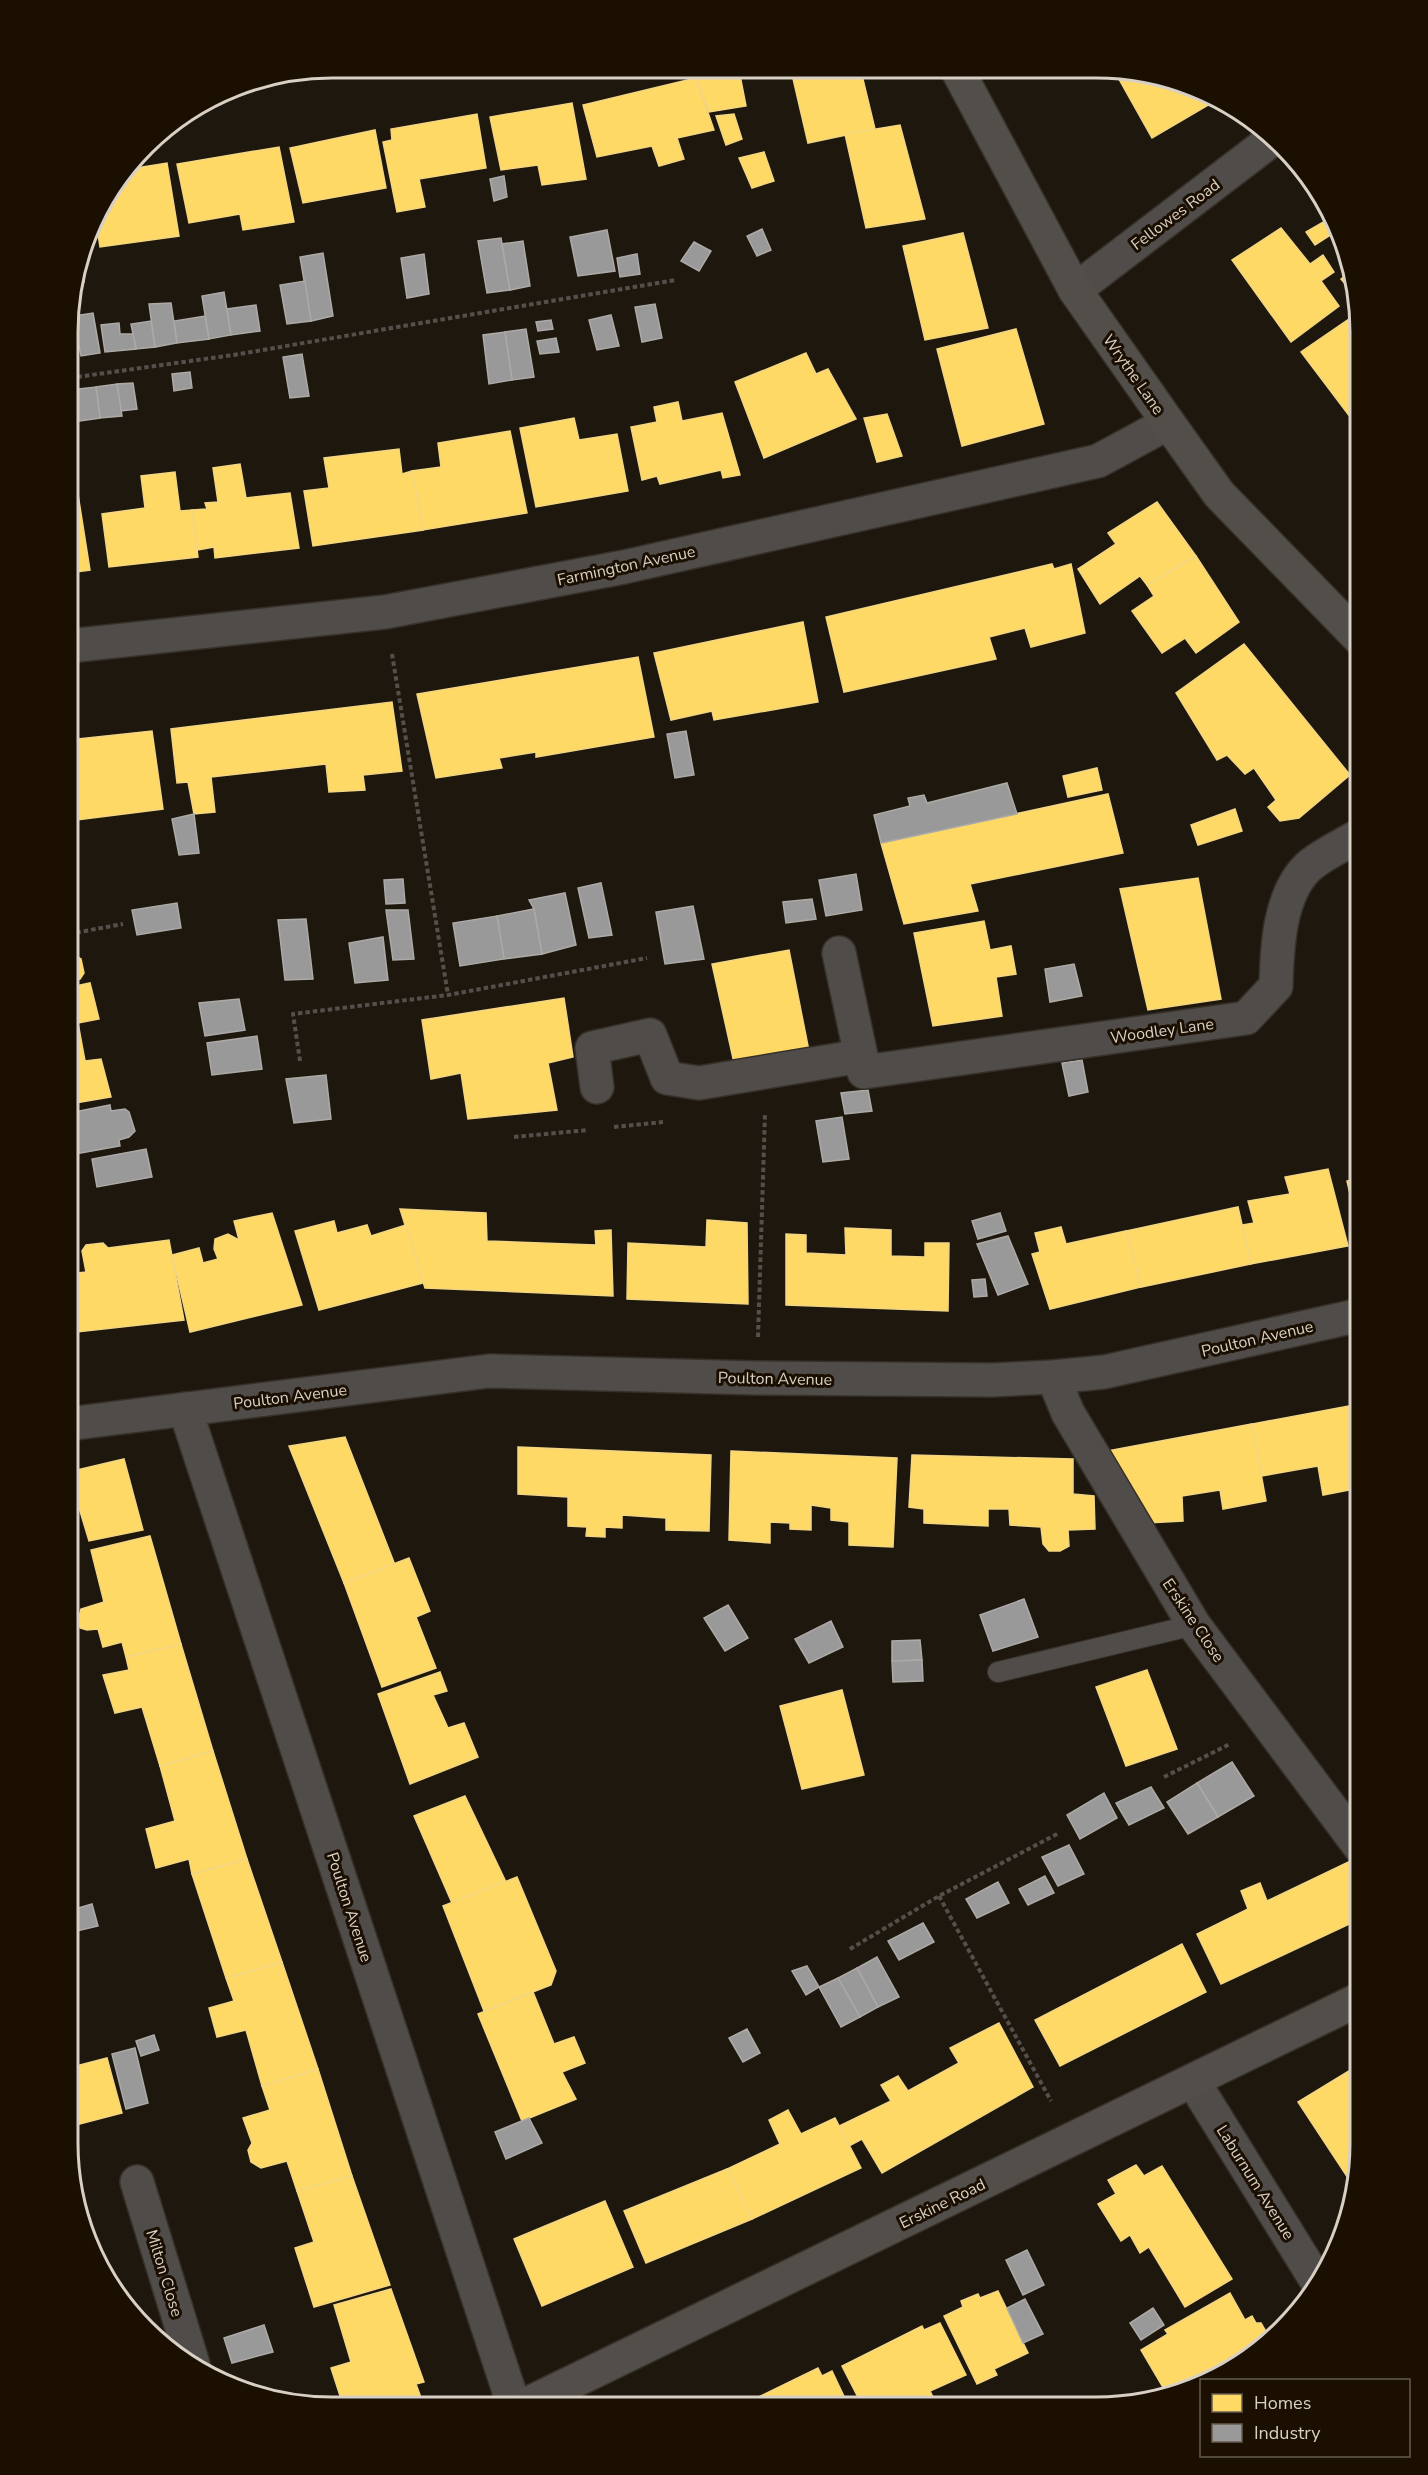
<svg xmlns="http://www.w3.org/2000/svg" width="1428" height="2475" font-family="'Nunito Sans',sans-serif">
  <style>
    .homes { fill: #ffd966; stroke: #f3d682; stroke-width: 1.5 }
    .industry { fill: #999; stroke: #acaaa6; stroke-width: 1.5 }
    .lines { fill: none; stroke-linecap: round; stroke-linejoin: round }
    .lane-casing { stroke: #363028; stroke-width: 22 }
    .street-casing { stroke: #363028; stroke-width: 36 }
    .secondary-casing { stroke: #363028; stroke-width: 36 }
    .path { stroke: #53504b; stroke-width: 4; stroke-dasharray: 4.5 3; stroke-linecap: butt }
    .lane { stroke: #4f4c49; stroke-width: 20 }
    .street { stroke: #4f4c49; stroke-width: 33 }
    .secondary { stroke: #524f4b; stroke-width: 33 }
    .labels { text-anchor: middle; stroke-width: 6; stroke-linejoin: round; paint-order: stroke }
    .street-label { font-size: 16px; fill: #d8d0c5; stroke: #1b0f02 }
    .rim { fill: none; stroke: #d8d0c5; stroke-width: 3 }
  </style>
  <rect width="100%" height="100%" fill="#1e170d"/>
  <g class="homes">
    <polygon points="729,70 739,70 746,106 709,112 696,78"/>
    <polygon points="791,70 861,71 875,129 808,143"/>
    <polygon points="1115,72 1147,73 1203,92 1210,104 1152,138"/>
    <polygon points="696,78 714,130 677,138 684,159 659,166 652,146 597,157 583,105"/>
    <polygon points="572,103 586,179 542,185 538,165 501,170 490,117"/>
    <polygon points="477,114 486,168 419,179 425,207 397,212 383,142 392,140 391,129"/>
    <polygon points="734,114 742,139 726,145 716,116"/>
    <polygon points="900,125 925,219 866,228 845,134"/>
    <polygon points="375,130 386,188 303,203 290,148"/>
    <polygon points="279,147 294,222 243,230 240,214 189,223 177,164"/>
    <polygon points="764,152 774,181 752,188 739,158"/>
    <polygon points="167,163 179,236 100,247 95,215 130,169"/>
    <polygon points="1325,221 1332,234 1315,245 1306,232"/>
    <polygon points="1281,228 1310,264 1323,255 1334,272 1321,281 1339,306 1291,342 1232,260"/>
    <polygon points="963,233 988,328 925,340 903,246"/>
    <polygon points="81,262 84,282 74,284"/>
    <polygon points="1350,272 1354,294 1341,279"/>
    <polygon points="1349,319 1360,334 1360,430 1301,352"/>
    <polygon points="1016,329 1044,424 962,446 937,349"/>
    <polygon points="806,353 816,374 828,369 856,419 764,458 735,382"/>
    <polygon points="678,402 682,421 722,413 740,475 723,478 721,470 660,484 657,476 642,480 631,427 657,422 654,407"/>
    <polygon points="887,414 902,456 877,462 864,418"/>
    <polygon points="574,418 579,440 617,434 628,491 536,507 520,428"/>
    <polygon points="510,431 527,513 423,530 412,471 441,467 438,443"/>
    <polygon points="399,449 402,474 412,471 423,530 313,546 304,491 329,488 324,458"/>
    <polygon points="240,464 246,498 290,493 299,548 215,558 214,547 197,550 192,510 207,509 205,503 218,502 213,468"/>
    <polygon points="175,472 180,511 192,510 198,557 109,567 102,514 145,508 141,476"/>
    <polygon points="77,488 90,570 69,573 69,489"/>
    <polygon points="1157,502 1196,556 1147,585 1140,576 1100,604 1078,569 1116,544 1108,533"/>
    <polygon points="1196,556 1239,622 1196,653 1185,638 1162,653 1132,611 1154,596 1147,585"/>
    <polygon points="1052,564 1054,569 1071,564 1085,633 1031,647 1025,628 989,637 996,659 844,692 826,617"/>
    <polygon points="803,622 818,702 714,720 712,711 671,720 654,653"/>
    <polygon points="1244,644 1350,775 1299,818 1280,821 1268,807 1276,800 1254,768 1245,774 1227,755 1217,760 1176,693"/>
    <polygon points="638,657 654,737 536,757 536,752 499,758 502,768 436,778 417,694"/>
    <polygon points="392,702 402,771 363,775 365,790 329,792 326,764 211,777 215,812 194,814 188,782 177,783 171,729"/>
    <polygon points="152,731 163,809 69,821 69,740"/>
    <polygon points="1097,768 1102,790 1068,797 1063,776"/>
    <polygon points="1108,794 1123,853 970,884 978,911 904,924 881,843"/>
    <polygon points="1235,809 1242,831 1198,845 1191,825"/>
    <polygon points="1198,878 1221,999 1148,1010 1120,889"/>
    <polygon points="984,921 990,950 1011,946 1016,974 996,977 1002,1016 933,1026 914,933"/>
    <polygon points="789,950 809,1051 734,1063 712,964"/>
    <polygon points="72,953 81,959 84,973 80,979 69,981 71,987 90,983 99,1019 78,1023 85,1061 101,1059 111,1097 69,1104 69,954"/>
    <polygon points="564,998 573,1057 548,1063 557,1110 468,1119 461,1073 431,1079 422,1020"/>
    <polygon points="1328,1169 1348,1246 1251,1264 1242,1225 1254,1223 1248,1201 1290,1194 1285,1177"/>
    <polygon points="1360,1178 1360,1237 1347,1181"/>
    <polygon points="1238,1207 1251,1264 1141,1287 1126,1231"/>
    <polygon points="400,1209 486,1213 487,1241 596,1245 595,1231 611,1230 613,1296 425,1288"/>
    <polygon points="272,1213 302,1305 190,1332 172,1255 199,1248 203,1263 218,1259 214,1249 215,1239 228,1234 239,1240 234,1221"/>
    <polygon points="707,1220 747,1223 748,1304 627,1299 628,1243 706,1247"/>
    <polygon points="334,1221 337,1233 367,1225 371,1236 406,1225 423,1283 319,1310 295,1231"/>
    <polygon points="1061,1227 1066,1244 1126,1231 1141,1287 1050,1309 1032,1254 1040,1252 1035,1233"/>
    <polygon points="845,1228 891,1230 891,1256 925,1257 925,1243 949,1243 948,1311 786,1305 786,1234 806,1235 806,1253 846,1255"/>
    <polygon points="169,1240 184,1320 68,1333 69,1274 86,1272 82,1251 86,1245 103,1243 108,1248"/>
    <polygon points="1360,1404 1360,1488 1323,1495 1318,1466 1262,1476 1252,1424"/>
    <polygon points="1252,1424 1266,1501 1223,1509 1220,1490 1182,1496 1183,1521 1147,1523 1107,1451"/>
    <polygon points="345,1437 395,1565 344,1583 289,1446"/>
    <polygon points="518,1447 711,1455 709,1531 666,1530 666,1518 622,1515 622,1528 605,1527 605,1537 586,1536 587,1527 568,1526 568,1497 518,1494"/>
    <polygon points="731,1451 897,1458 893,1547 849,1545 849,1522 831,1520 831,1508 811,1505 811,1530 790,1529 790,1523 770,1522 770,1543 729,1540"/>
    <polygon points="912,1455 1073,1459 1073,1494 1094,1496 1095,1529 1068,1530 1069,1546 1060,1551 1049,1551 1043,1544 1041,1527 1010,1525 1009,1509 988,1509 988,1526 924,1523 924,1509 909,1507"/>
    <polygon points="124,1459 143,1530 89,1541 77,1501 68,1503 68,1472"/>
    <polygon points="150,1536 181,1644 126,1657 122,1642 103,1647 98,1629 87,1630 80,1628 79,1617 81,1609 104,1602 91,1550"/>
    <polygon points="409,1558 430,1611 416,1617 436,1668 382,1687 344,1583"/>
    <polygon points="181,1644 213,1751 160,1766 142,1707 115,1713 103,1675 129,1670 126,1657"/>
    <polygon points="1147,1670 1177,1749 1126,1766 1096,1687"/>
    <polygon points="440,1672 447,1691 433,1695 448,1728 464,1723 478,1757 410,1784 378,1694"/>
    <polygon points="842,1690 864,1775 802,1789 780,1706"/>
    <polygon points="213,1751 247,1859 192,1874 189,1859 156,1868 146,1829 175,1821 160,1766"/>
    <polygon points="465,1796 506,1882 452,1903 414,1816"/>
    <polygon points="1359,1857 1360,1919 1221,1984 1197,1934 1248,1909 1241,1891 1260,1883 1267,1901"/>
    <polygon points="247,1859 282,1962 226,1978 192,1874"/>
    <polygon points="517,1877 556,1971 551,1985 484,2011 443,1906"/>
    <polygon points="1182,1944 1206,1992 1060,2066 1035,2020"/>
    <polygon points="282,1962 318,2069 262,2086 246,2030 217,2037 209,2008 234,2001 226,1978"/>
    <polygon points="533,1992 554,2044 574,2037 585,2063 562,2072 576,2099 522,2121 478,2014"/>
    <polygon points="999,2023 1033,2087 882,2173 862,2139 849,2146 839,2126 891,2101 881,2085 898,2076 908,2091 959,2063 950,2048"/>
    <polygon points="107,2058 122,2113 68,2127 68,2068"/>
    <polygon points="318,2069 352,2176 297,2191 287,2161 261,2168 251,2162 248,2150 252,2143 243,2118 270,2110 262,2086"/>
    <polygon points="1352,2069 1360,2082 1360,2160 1354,2187 1298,2102"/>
    <polygon points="788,2110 801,2134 835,2118 861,2168 752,2219 727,2169 780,2144 769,2120"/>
    <polygon points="1136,2165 1144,2176 1162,2166 1232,2279 1185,2307 1149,2247 1140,2253 1130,2235 1121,2241 1098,2204 1116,2194 1108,2180"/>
    <polygon points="727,2169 752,2219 646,2263 624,2211"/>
    <polygon points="352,2176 390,2285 314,2307 295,2248 314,2242 297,2191"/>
    <polygon points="605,2201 633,2267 542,2306 514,2239"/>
    <polygon points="391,2289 424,2382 416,2384 424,2406 343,2405 331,2368 351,2362 334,2305"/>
    <polygon points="998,2291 1028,2353 994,2369 997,2375 977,2384 944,2316 963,2307 961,2301 978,2294 980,2298"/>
    <polygon points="1230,2293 1245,2320 1252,2316 1256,2323 1261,2323 1268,2335 1265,2340 1267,2343 1257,2353 1181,2393 1168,2396 1141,2350 1168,2334 1165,2330"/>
    <polygon points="940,2323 966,2375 930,2391 937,2405 932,2407 863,2407 842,2366 922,2326 924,2330"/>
    <polygon points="818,2368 822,2376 832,2371 849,2407 740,2406"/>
  </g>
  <g class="industry">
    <polygon points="504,176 507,197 494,201 490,179"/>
    <polygon points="762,229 771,250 757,256 747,236"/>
    <polygon points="607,230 615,271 578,276 570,237"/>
    <polygon points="501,238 510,290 487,293 478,241"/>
    <polygon points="523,241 530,286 510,290 502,244"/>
    <polygon points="694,242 711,251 699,271 681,261"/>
    <polygon points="323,253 333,316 311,321 300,257"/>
    <polygon points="424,254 429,294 407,298 401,258"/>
    <polygon points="637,254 640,274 620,277 617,258"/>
    <polygon points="305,281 311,321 287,324 280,285"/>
    <polygon points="224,292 231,335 209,339 202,296"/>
    <polygon points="171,303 177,343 155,347 149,304"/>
    <polygon points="655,304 662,338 642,342 635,307"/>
    <polygon points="256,305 260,331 231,335 227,309"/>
    <polygon points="93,313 100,353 81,356 73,316"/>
    <polygon points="611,315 619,346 597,350 589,320"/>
    <polygon points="205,316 209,339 177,343 174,321"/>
    <polygon points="551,320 553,329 538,331 536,322"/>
    <polygon points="151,321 155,347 136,349 131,324"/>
    <polygon points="119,323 120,334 133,334 136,349 105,352 101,325"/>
    <polygon points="526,329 534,377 512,380 505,332"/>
    <polygon points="505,332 512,380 489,384 483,335"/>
    <polygon points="556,338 559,352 540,354 537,341"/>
    <polygon points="302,354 309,396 290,398 283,357"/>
    <polygon points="190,372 192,388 174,391 172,374"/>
    <polygon points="133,383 137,409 121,411 117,384"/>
    <polygon points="117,384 122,416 100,418 96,387"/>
    <polygon points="96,387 100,418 73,422 70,390"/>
    <polygon points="70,400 73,422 70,422"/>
    <polygon points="686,731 694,775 675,778 667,734"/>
    <polygon points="1007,783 1017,814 881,843 874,815 910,806 908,798 924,795 927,803"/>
    <polygon points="194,814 199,853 179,855 172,819"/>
    <polygon points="856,874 862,910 826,916 819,880"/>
    <polygon points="403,879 405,903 386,904 384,880"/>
    <polygon points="601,883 612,935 589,938 578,888"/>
    <polygon points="565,893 576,945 542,954 534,909 529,900"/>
    <polygon points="812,899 816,919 786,923 783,902"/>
    <polygon points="177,903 181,928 137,935 132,910"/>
    <polygon points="693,906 704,959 665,964 656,912"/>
    <polygon points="534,909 542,954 504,959 497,916"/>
    <polygon points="386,910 408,910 414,959 393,960"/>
    <polygon points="497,916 504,959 460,966 453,923"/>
    <polygon points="306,919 313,979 285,980 278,920"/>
    <polygon points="383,937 388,980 355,983 349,943"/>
    <polygon points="1074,964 1082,996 1050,1002 1045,969"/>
    <polygon points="239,999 245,1030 205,1036 199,1003"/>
    <polygon points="257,1036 262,1069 212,1075 207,1043"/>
    <polygon points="1082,1060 1088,1092 1069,1096 1062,1063"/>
    <polygon points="326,1075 331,1119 294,1123 286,1079"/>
    <polygon points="868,1090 872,1111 845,1114 841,1093"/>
    <polygon points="110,1105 111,1111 125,1109 129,1112 135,1131 129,1137 119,1140 120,1146 69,1155 69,1113"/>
    <polygon points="842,1117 849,1159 823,1162 816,1121"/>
    <polygon points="146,1149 152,1177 97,1187 92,1159"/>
    <polygon points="1000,1213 1006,1231 978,1239 972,1221"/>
    <polygon points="1008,1236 1028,1284 998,1295 977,1244"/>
    <polygon points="985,1279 987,1296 974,1297 972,1280"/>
    <polygon points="1024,1599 1038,1637 993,1651 980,1615"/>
    <polygon points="728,1605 748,1638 725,1651 704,1618"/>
    <polygon points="831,1621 843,1647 809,1663 795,1639"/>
    <polygon points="920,1640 922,1660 892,1661 892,1641"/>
    <polygon points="922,1660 923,1681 893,1682 892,1661"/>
    <polygon points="1232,1762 1254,1796 1218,1817 1197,1783"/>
    <polygon points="1197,1783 1218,1817 1188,1834 1167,1802"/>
    <polygon points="1151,1787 1164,1808 1129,1825 1116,1803"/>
    <polygon points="1104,1793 1117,1818 1080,1839 1067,1815"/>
    <polygon points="1069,1845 1084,1874 1058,1886 1042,1857"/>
    <polygon points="1045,1876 1054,1893 1028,1905 1019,1889"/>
    <polygon points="998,1882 1009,1903 977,1918 966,1899"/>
    <polygon points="92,1904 98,1926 68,1933 68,1911"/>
    <polygon points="923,1923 934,1942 899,1960 888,1941"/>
    <polygon points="877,1957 899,1997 878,2007 857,1968"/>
    <polygon points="807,1966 819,1987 806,1995 792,1971"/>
    <polygon points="857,1968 878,2007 860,2017 838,1978"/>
    <polygon points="838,1978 860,2017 841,2027 819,1987"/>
    <polygon points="747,2029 760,2053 743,2062 729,2038"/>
    <polygon points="154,2035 159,2050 141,2056 136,2041"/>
    <polygon points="135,2048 148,2103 126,2109 112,2054"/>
    <polygon points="529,2118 542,2143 506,2159 495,2132"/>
    <polygon points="1027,2250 1044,2285 1023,2295 1006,2260"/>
    <polygon points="1025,2299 1043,2334 1023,2343 1007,2308"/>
    <polygon points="1153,2308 1164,2325 1141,2340 1130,2323"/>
    <polygon points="264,2325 273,2352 232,2363 224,2338"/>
  </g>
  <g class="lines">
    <g class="lane-casing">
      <polyline id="lane" points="998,1672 1194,1625"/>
    </g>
    <g class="street-casing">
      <g id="street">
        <polyline points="1075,290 1274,138"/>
        <polyline points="69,646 385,612 624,567 1098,461 1159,428 1167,421"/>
        <polyline points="839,953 861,1056"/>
        <path d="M597,1087L592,1048L650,1035L667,1078L699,1083L861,1056L864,1072L1246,1018L1276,986C1277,948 1279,895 1308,867C1321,855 1345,844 1360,835"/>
        <polyline points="1053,1377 1068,1413 1194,1625 1360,1847"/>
        <polyline points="185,1409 514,2406"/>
        <polyline points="68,1424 489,1371 757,1378 992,1380 1053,1377 1104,1372 1360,1315"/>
        <polyline points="1193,2081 1318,2283"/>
        <polyline points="137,2182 193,2364"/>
      </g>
    </g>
    <g class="secondary-casing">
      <g id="secondary">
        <polyline points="958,71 1075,290 1167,421 1219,494 1360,639"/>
        <polyline points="523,2406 1360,1999"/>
      </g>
    </g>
    <g class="path">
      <polyline points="70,378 233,355 675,280"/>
      <polyline points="392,654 448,995"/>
      <polyline points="69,934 123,924"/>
      <polyline points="300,1061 293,1014 448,995 647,958"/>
      <polyline points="614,1127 663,1122"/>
      <polyline points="514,1137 588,1130"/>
      <polyline points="758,1337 765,1114"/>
      <polyline points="1164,1777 1230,1744"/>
      <polyline points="939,1896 1051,2101"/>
      <polyline points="850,1949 939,1896 1059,1833"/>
    </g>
    <use href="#lane" class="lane"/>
    <use href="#street" class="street"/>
    <use href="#secondary" class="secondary"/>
  </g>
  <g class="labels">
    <g class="street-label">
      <text transform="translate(1175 214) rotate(-37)" y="6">Fellowes Road</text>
      <text transform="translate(1134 374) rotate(55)" y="6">Wrythe Lane</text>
      <text transform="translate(626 565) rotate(-12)" y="6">Farmington Avenue</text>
      <text transform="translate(1162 1030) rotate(-8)" y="6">Woodley Lane</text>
      <text transform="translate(1257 1338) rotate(-13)" y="6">Poulton Avenue</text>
      <text transform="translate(775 1378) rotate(1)" y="6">Poulton Avenue</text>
      <text transform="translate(290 1396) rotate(-7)" y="6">Poulton Avenue</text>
      <text transform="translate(1194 1620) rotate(56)" y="6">Erskine Close</text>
      <text transform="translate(350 1907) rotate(72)" y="6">Poulton Avenue</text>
      <text transform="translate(1256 2182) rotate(58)" y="6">Laburnum Avenue</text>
      <text transform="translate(942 2203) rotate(-26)" y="6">Erskine Road</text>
      <text transform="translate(165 2273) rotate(73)" y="6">Milton Close</text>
    </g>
  </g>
  <path d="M0 0H1428V2475H0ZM332 78H1096A254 254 0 0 1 1350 332V2143A254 254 0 0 1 1096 2397H332A254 254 0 0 1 78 2143V332A254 254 0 0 1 332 78Z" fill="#1b0f02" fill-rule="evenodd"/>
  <path class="rim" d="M332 78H1096A254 254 0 0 1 1350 332V2143A254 254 0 0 1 1096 2397H332A254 254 0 0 1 78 2143V332A254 254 0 0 1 332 78Z"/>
  <rect x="1200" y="2379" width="210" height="78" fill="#1b0f02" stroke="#675c50" stroke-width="1.5"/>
  <rect x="1212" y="2394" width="30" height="18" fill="#ffd966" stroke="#675c50" stroke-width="1.5"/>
  <text x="1254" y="2409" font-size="18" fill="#d8d0c5">Homes</text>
  <rect x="1212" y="2424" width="30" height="18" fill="#999999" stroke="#675c50" stroke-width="1.5"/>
  <text x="1254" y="2439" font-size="18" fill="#d8d0c5">Industry</text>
</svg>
